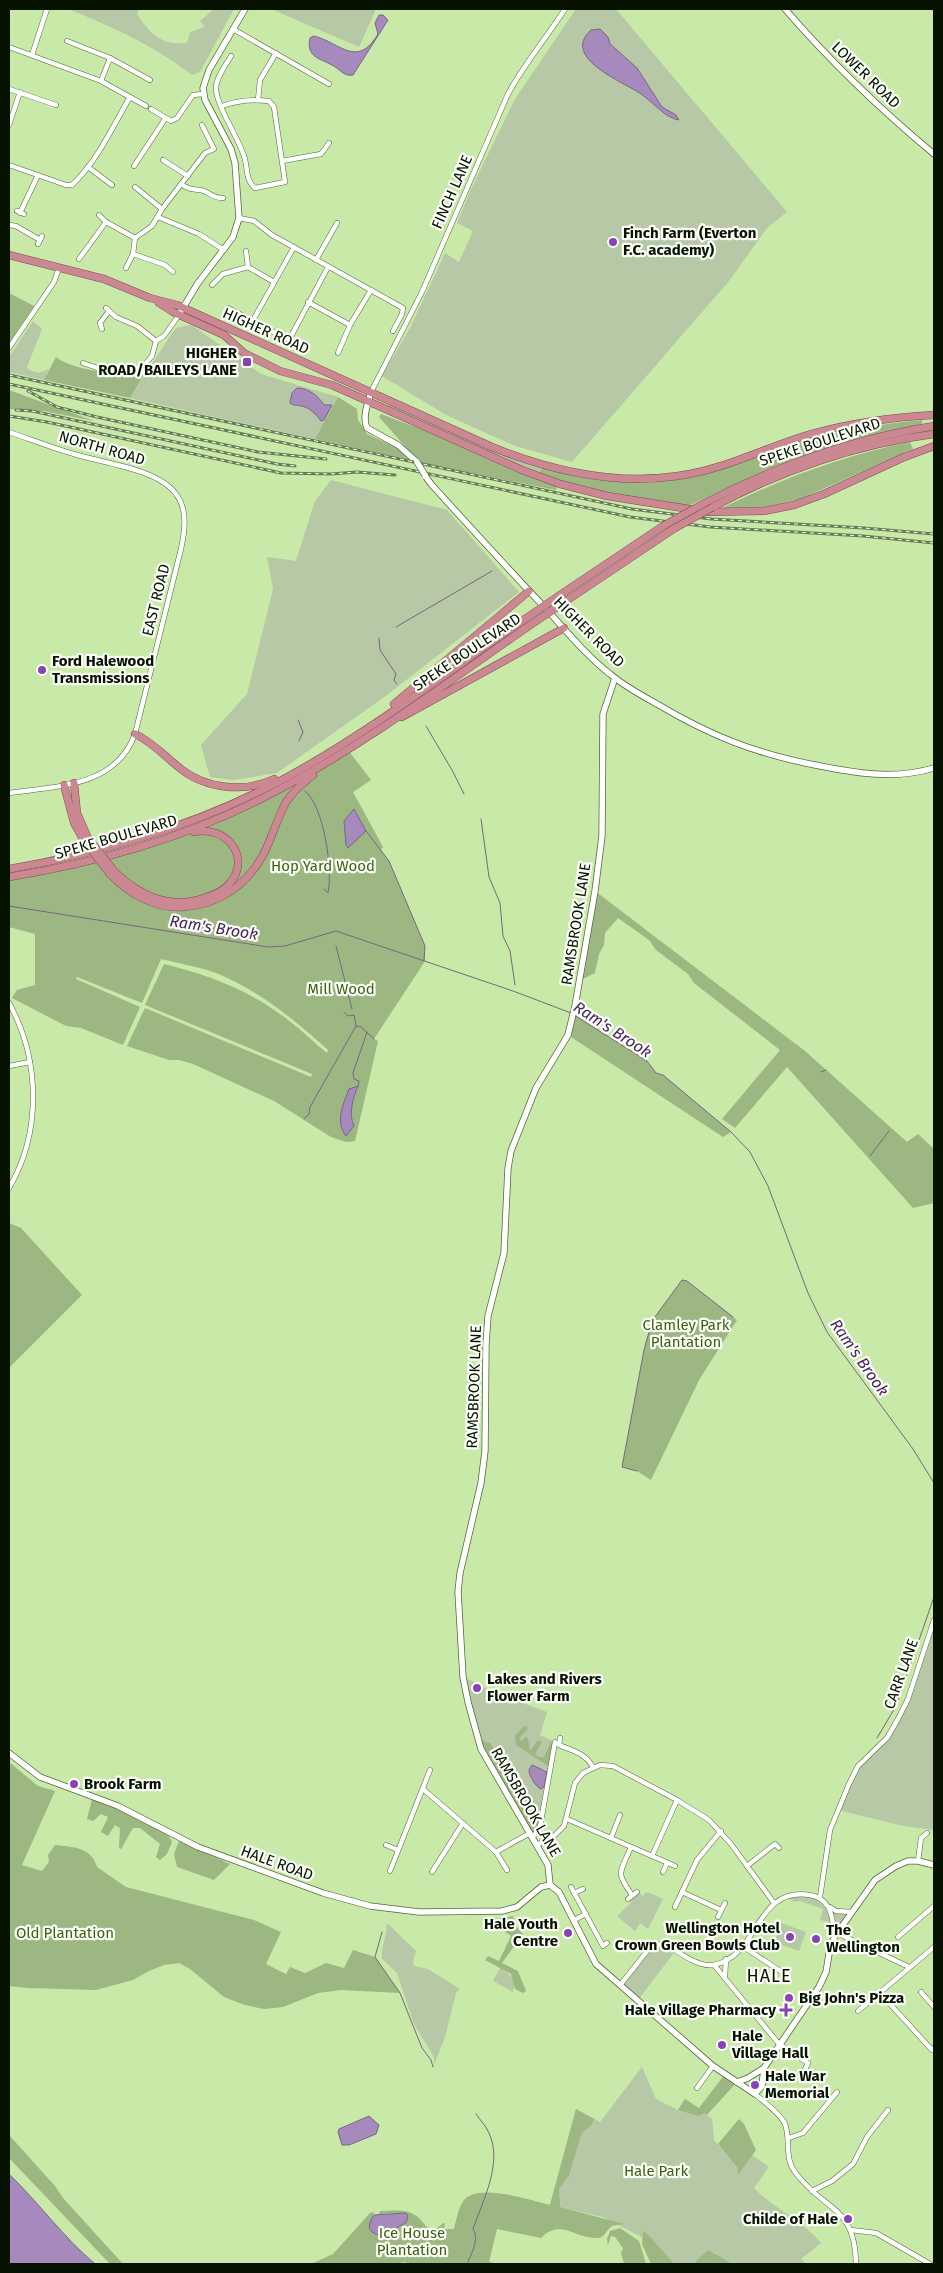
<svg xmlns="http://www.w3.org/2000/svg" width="943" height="2273" font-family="'Fira Sans',sans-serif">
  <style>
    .green { fill: #b6c8a6; fill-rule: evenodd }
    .forest { fill: #9cb782 }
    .water { fill: #a78abd; stroke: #776684 }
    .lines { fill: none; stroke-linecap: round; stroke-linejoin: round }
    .stream { stroke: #776684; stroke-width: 1 }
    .minor-casing { stroke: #4f6c30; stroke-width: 5.5 }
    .tertiary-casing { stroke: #4f6c30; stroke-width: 7 }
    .trunk-casing { stroke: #7e4b4e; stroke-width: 8 }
    .minor { stroke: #fff; stroke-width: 4.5 }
    .tertiary { stroke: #fff; stroke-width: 5.5 }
    .trunk { stroke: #cb8893; stroke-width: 7 }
    .rail-casing { stroke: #667c53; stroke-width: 3 }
    .rail { stroke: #fbfff8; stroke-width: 1; stroke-dasharray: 4; stroke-linecap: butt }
    .tertiary-bridge-casing { stroke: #4f6c30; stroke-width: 7; stroke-linecap: butt }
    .trunk-bridge-casing { stroke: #7e4b4e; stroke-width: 8; stroke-linecap: butt }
    .tertiary-bridge { stroke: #fff; stroke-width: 5.5 }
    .trunk-bridge { stroke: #cb8893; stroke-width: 7 }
    .poi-dot { fill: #8942b5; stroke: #fbfff8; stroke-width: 2 }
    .labels { text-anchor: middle; stroke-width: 4.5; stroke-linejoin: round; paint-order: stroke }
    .street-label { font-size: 15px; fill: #071200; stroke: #fbfff8 }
    .poi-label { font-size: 15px; font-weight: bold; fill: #071200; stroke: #fbfff8; text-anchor: start }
    .park-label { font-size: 15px; fill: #3e5f10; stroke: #fbfff8 }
    .water-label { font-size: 16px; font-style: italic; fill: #4a2462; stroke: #fbfff8 }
    .quarter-label { font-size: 18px; letter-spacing: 1px; fill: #071200; stroke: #fbfff8 }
  </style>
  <rect width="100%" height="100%" fill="#c8e9a8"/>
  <g class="green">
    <path d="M68,9H139L137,14C150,34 162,46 187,43L190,32L205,27L200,21L214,9H234L200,72L192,75C153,45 113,27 68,9Z"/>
    <polygon points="271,9 376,9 359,47"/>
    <polygon points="576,9 616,9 787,212 767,228 729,281 572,462 515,446 446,415 382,376 411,326 445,253 459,262 473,231 457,223 471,189 515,99"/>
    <polygon points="33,321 42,329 27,367 29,370 38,373 49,369 44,380 9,372 9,357"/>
    <path d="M190,325L193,326L261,374L338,397L315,439L130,398L172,333L176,328ZM309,392L321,399L324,405H330L320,419C314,410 304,406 293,406Z"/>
    <polygon points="389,402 485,448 542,468 539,474 387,407"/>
    <polygon points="331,480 447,510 519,592 387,695 277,773 234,780 210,777 201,745 247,694 273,589 267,557 296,561 315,501"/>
    <polygon points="934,1620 934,1830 903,1826 838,1810 858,1766 881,1745 908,1699"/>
    <polygon points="466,1678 493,1692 547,1712 540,1735 555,1742 547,1772 545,1769 535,1781 536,1783 544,1787 547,1785 542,1815 535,1819 507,1768 478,1739 466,1692"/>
    <polygon points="638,1891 642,1896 647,1892 663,1899 648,1929 640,1923 635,1931 617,1916 631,1903 628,1899"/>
    <polygon points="785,1896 820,1897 836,1911 852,1912 835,1936 826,1932 828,1922 820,1920 823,1909 800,1901 795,1902"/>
    <path d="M387,1923L416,1951L413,1962L414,1966L428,1969L460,1989L456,1993L445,2037L434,2065V2057L414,2024L397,1973L382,1959C381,1947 387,1936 387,1923Z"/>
    <polygon points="781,1923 806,1932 799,1951 774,1942"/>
    <polygon points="659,1943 676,1950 638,2000 621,1984 652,1945"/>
    <path d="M500,1968C510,1974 517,1979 513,1992L493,1981Z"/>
    <path d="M642,2067L656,2099L678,2110L685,2099L712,2119L714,2140L737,2167L738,2174L752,2155L769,2167L754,2188C774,2209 802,2220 821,2243L801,2259L806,2264H729L731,2263L708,2250L693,2264H675L655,2244L603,2217L550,2205L576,2109L600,2122Z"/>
  </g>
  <g class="forest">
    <polygon points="9,293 34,306 9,343"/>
    <path d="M56,357C73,371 122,375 144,375L130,398L44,380Z"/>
    <polygon points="9,390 94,421 43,411 9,409"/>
    <polygon points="338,397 357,409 358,420 367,434 397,448 411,460 315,439"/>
    <polygon points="381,414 423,430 517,472 557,486 556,490 420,463 379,417"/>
    <path d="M922,420V425L874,435L797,458L766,470L688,506L613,494L572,485L539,474L542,468C594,482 652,488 704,474C738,466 769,451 802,441C841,430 881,424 922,420Z"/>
    <path d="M910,442L913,449L800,499L764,507L720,509C780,479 843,456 910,442Z"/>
    <path d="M348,750L371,780L353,792L383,847L381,850L389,861L425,946V961L374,1039L378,1041L355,1141L346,1142L331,1137L274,1101L193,1064L179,1060H169L127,1046L145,1008L311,1077L312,1074L145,1005L164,964C212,976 252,991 292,1023C304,1032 315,1044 327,1053L328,1050C296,1021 262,993 221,975C202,967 181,964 161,959L142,1003L77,977L76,979L140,1007L123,1045L81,1028L66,1026L12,998L17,990L35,985V934L9,927V877L99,860C134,903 185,928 234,889L230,884C190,918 130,902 107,857C193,832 273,797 348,750Z"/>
    <polygon points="595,891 805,1051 907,1142 918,1134 934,1149 934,1203 913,1208 787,1067 735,1128 722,1119 780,1050 694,983 688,974 656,950 649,940 618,918 605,933 604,945 599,954 595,973 579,981"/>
    <polygon points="573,1014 647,1061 656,1073 663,1075 731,1132 723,1137 568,1035"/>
    <polygon points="9,1223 21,1228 82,1295 9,1368"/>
    <polygon points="682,1280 687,1281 737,1320 699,1380 651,1480 637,1471 622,1467 644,1350 652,1321"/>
    <polygon points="524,1726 528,1728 519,1739 522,1741 525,1737 528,1738 530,1751 538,1740 542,1742 535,1754 539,1757 544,1757 551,1742 553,1743 547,1785 544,1787 548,1766 516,1745 515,1736"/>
    <polygon points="478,1739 490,1743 507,1768 535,1819 542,1815 540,1827 533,1837"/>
    <path d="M9,1762L38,1786L55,1791L22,1865L42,1871L49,1862L48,1855L55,1845C72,1847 92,1847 97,1867L126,1887L254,1920L281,1932L266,1964L286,1974L290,1967L305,1973L326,1963L344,1968L353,1950L375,1957L400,1993L341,1990L318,1993L283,2007L264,2009L245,2005L224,1997L190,1969L179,1963L164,1965L149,1971L133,1980L96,1990L27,1988L9,1986Z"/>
    <polygon points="92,1799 118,1809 168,1835 172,1842 167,1854 160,1860 156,1857 160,1844 140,1828 133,1828 121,1849 119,1848 120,1828 115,1825 108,1836 101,1832 108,1817 101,1814 93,1821 87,1819"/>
    <polygon points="179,1841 230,1864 214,1880 177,1867 174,1854"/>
    <polygon points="513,1916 515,1925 523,1934 502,1963 518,1971 526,1991 523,1993 515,1989 511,1974 485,1960 488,1956 499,1961 511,1936 495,1924 494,1919"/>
    <polygon points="725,2074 737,2082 707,2115 704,2113 699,2116 678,2110 685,2099 699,2108"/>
    <path d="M576,2109L594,2119L591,2126L582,2132L569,2175L559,2189L560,2207L624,2224C620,2225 615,2225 612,2226C606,2230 605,2238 597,2238C575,2239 561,2218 541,2238L497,2229L489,2262L500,2264H415L403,2262L398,2264H311L333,2254L370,2213L374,2212L369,2229C374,2235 382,2236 390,2236L399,2226L406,2223V2213L379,2214L380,2211C394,2211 408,2208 419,2218C425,2224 426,2228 434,2231L443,2223L445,2224L444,2229H454C456,2221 458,2210 462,2203C474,2181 529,2200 550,2205Z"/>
    <polygon points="739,2119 744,2124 756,2150 738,2175 737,2167 718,2144"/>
    <polygon points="9,2135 55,2186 63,2198 123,2264 110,2264 9,2158"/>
    <polygon points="620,2228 639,2241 646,2264 624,2264 621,2253 623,2248 615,2237 611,2236 608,2245 607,2239 610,2231"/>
    <path d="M643,2231C653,2238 665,2255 675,2264H651L642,2244Z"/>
    <polygon points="708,2250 731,2263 693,2264"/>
  </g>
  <g class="water">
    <path d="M379,15H383L388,20L353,75C344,77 340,69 332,65C319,58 306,57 310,38L314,36C341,43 357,69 378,34L375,23Z"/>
    <path d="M600,29L608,37L610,44L637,68L662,107L676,115L679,120C665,118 653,102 641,94C624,82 560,58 591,30Z"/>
    <path d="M297,388C308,388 319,396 324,405H332L324,420L321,421C317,415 309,407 301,406C296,405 294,406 290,403L292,393Z"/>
    <polygon points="354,809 366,831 348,848 346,845 344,821"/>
    <path d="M358,1086C353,1098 348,1114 354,1126L346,1136C335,1121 343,1105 349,1089Z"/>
    <path d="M532,1765L547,1772L544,1787L541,1789C536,1787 529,1776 529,1770Z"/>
    <polygon points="369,2116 379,2125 376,2134 349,2145 342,2145 338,2132 339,2129"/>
    <path d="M9,2174C39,2203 63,2237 95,2264H9Z"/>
    <path d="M406,2213L408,2216L406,2223L399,2226L390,2236C373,2236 363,2231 374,2215Z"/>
  </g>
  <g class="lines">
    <g class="stream">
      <polyline points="396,627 492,571"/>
      <polyline points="379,638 380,650 396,674 394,680 397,684"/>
      <polyline points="298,720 303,732 299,741"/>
      <polyline points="426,726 452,770 464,794"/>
      <path d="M305,791C324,806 333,870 328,893L324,889"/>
      <polyline points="481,819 489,877 500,903 503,936 510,951 515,985"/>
      <polyline points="366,831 389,861 425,946 424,960"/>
      <polyline points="9,906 268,947 285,946 336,931 513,991 571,1013"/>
      <polyline points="336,946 352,1009"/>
      <polyline points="574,1015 647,1061 656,1073 663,1075 731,1132 750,1152 768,1186 808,1293 827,1332 913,1449 934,1483"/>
      <polyline points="356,1026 361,1027 374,1039"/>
      <polyline points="821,1072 826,1070"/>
      <polyline points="358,1086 359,1081 354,1079 353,1073 367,1032"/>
      <polyline points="304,1119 309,1114 310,1107 356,1026 354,1015 348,1016 344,1012"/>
      <polyline points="870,1156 889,1131"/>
      <polyline points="637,1471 622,1467 644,1350 652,1321 682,1280 687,1281 733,1317"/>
      <polyline points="877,1738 896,1706 934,1597"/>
      <polyline points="382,1932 375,1957 400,1993 422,2048 431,2060 433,2067"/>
      <path d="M467,2264C471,2254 480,2239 473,2229C483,2200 503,2163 489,2133C486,2126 480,2120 476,2114"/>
    </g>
    <g class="minor-casing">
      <g id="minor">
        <polyline points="233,29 329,84"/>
        <polyline points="67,41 110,58 150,80"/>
        <polyline points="9,47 101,81 146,106"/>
        <polyline points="32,55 47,9"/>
        <polyline points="101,81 110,58"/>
        <polyline points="9,89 56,105"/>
        <polyline points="258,100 260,80 276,53"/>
        <path d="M222,106C238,100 252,99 269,101L274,107L285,182L255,188C245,180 248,167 244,156C238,137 216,105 216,88C216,77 226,65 231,56"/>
        <polyline points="151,109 171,121 177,118 193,95 203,94"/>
        <polyline points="9,125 20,92"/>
        <polyline points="163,160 188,176"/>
        <polyline points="282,161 321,154 329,143"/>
        <path d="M9,165L66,185H72C97,162 113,126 130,97"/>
        <polyline points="134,166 165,119"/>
        <polyline points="88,167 112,185"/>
        <path d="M181,184C188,189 191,189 200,190C208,191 214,199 223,198"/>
        <polyline points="135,187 162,209"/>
        <polyline points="17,211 24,214"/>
        <polyline points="20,213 38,175"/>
        <polyline points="99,215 106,222 135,238"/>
        <polyline points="158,217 199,234 224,250"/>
        <polyline points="239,218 254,221 272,235 403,308 402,314 393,331"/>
        <polyline points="9,225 16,226 40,240"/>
        <polyline points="38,244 42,236"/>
        <polyline points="246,251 248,267 274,282"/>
        <polyline points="133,254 165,265 173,272"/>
        <polyline points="79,259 106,222"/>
        <polyline points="316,260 337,223"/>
        <polyline points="126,268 133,254 135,238 152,226 162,209 205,153 214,149 202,125"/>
        <polyline points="212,285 223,274 248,267"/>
        <polyline points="308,302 350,325"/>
        <polyline points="106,308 116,317 137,326 156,341 164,336 179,315"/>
        <polyline points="228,308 289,340 328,267"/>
        <polyline points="252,322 294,247"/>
        <polyline points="102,329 100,323 109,311"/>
        <polyline points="9,348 54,282 59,268"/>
        <polyline points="338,353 350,325 371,290"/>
        <polyline points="83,363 103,370 115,369 139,371 152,356 156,341"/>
        <path d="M371,392L422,292L508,94C524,64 547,37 565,9"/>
        <path d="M9,432C30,439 52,448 74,454C103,463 158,469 176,494C188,510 185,530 181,549L135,734C116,787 57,786 9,793"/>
        <path d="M9,1003C40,1059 42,1132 9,1188"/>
        <polyline points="9,1066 30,1062"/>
        <path d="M560,1738L559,1745C573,1751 585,1753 593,1767"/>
        <polyline points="423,1789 496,1852 507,1870"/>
        <polyline points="567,1819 675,1866"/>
        <polyline points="533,1837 540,1827 555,1742"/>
        <polyline points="611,1838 620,1815"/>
        <polyline points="386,1845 398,1850"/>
        <polyline points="537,1845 554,1836 564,1826 575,1783 583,1773 600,1765 613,1766 677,1800 709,1820 731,1844 774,1903"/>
        <path d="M631,1847C620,1874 615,1871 632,1895"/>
        <polyline points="496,1852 530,1833"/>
        <polyline points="652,1856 677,1800"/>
        <polyline points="918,1861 921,1838 927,1833"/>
        <polyline points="747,1866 775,1844 779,1848"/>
        <polyline points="390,1871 430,1770"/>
        <polyline points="432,1872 463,1823"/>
        <polyline points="663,1872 667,1863"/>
        <polyline points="571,1887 603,1946 607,1943"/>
        <polyline points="682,1892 721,1910"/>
        <polyline points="574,1893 583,1889"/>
        <polyline points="820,1897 830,1830 849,1784 858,1766 887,1738 898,1719 908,1699 934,1620"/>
        <polyline points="628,1899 637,1892"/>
        <polyline points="675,1907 697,1860 721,1831"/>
        <polyline points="830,1907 836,1911 852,1912"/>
        <polyline points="718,1917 725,1903"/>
        <polyline points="574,1920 586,1914"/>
        <polyline points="837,1933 909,1967"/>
        <polyline points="898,1937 934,1906"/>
        <polyline points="742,1946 785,1974"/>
        <polyline points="714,1965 779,2044 808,2063 803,2074"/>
        <polyline points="725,1976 726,1959"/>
        <path d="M621,1984L652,1945L665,1944C679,1952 697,1967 713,1965C760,1957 754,1886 810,1895C832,1899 832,1917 835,1936"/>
        <polyline points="921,1992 934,2007"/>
        <polyline points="880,1993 932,2050 934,2048"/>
        <polyline points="858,2011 934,1947"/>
        <polyline points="697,2088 713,2066"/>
        <path d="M755,2094C764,2102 780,2113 785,2124C791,2140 784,2158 795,2172C824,2212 855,2204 856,2264"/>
        <polyline points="789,2138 803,2133 837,2092"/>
        <polyline points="812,2191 832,2181 853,2164 867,2137 888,2110"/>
        <polyline points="851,2230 876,2233 930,2264"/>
      </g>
    </g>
    <g class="tertiary-casing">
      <g id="tertiary">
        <path d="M785,9C830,61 881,110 934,154"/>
        <polyline points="181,311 198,283 233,237 239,218 235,163 231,149 205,100 203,88 209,70 245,9"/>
        <path d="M371,392C368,403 362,417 367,428L398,445L417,462"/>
        <path d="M431,484C470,527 509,570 549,612C568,633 587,656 610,674C624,686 641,695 657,704C711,736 754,753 815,765C855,773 894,780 934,768"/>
        <polyline points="9,1753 40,1777 118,1806 198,1847 323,1893 370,1906 419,1912 502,1911 517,1907 541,1887 550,1885"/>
        <polyline points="550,1885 548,1865 481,1749 468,1702 463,1677 458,1592 460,1573 481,1483 485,1451 486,1344 488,1316 504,1253 508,1168 511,1151 536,1088 568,1035 575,1006 595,891 602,836 603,714 615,678"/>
        <polyline points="550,1885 559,1892 596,1964 713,2066 755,2094 762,2086 764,2068 819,1987 826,1972 830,1948 835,1936 875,1880 896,1866 908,1861 918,1861 934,1865"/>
        <polyline points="737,2082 748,2078 764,2068"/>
      </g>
    </g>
    <g class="trunk-casing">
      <g id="trunk">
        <path d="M9,255L104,279L150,298L177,305L492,447C549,470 615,485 677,476C724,470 766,447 811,434C851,423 893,417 934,415"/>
        <polyline points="159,303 173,312 224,335 244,353 280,371 332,385 522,470 560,484 607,496 708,512 764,511 794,505 824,494 902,458 934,446"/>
        <path d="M701,505C774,467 852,439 934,426"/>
        <path d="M713,507C781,470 858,444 934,434"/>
        <polyline points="560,595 663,526"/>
        <polyline points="566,601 675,528"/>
        <polyline points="394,704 529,591"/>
        <polyline points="402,717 564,628"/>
        <path d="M135,734C154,743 165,757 181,769C206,789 245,793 274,779"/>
        <polyline points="74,783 77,813 88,838"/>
        <polyline points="64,785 74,823 83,839"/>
        <path d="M9,869C103,853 194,826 278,782C365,736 444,674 525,619"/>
        <path d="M114,871C138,895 170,910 204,898C214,895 224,891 230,883C252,857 226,825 194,832"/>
        <path d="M110,874C129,894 155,909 184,907C218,905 247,885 263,855C272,838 277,819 286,802C293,791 303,783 313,775"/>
        <path d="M9,877C102,862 195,835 278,790C365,744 445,684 526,628"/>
      </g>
    </g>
    <use href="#minor" class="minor"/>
    <use href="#tertiary" class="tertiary"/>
    <use href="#trunk" class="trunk"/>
    <g class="rail-casing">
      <g id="rail">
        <polyline points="9,375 632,509 711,519 864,528 934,534"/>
        <polyline points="9,384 630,517 710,527 863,536 934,543"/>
        <polyline points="28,391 57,407 97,417 258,452 326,459"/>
        <polyline points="16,410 32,411 277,464 295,466"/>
        <polyline points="9,416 47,422 281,473 331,474 357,472 395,475"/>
      </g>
    </g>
    <use href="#rail" class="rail"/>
    <g class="tertiary-bridge-casing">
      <g id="tertiary-bridge">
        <polyline points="417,462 425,475"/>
        <polyline points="426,477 431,484"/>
      </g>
    </g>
    <g class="trunk-bridge-casing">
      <g id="trunk-bridge">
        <polyline points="663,526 701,505"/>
        <polyline points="675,528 713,507"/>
        <polyline points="525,619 560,595"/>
        <polyline points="526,628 566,601"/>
        <polyline points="88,838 114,871"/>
        <polyline points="83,839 110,874"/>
      </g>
    </g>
    <use href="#tertiary-bridge" class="tertiary-bridge"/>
    <use href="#trunk-bridge" class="trunk-bridge"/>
  </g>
  <g class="poi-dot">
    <circle cx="613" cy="242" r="5"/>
    <rect x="242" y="357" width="10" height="10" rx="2.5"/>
    <circle cx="42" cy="670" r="5"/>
    <circle cx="477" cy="1688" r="5"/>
    <circle cx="74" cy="1784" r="5"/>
    <circle cx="568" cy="1933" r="5"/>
    <circle cx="790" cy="1937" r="5"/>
    <circle cx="816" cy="1939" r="5"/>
    <circle cx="789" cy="1998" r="5"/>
    <path d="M783.5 2002.5h5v5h5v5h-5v5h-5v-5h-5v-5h5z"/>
    <circle cx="722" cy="2045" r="5"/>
    <circle cx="755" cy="2085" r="5"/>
    <circle cx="848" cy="2219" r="5"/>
  </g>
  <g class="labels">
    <g class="street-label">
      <text transform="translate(866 75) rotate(44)" y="5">LOWER ROAD</text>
      <text transform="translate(452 192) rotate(-66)" y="5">FINCH LANE</text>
      <text transform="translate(266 331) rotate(24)" y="5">HIGHER ROAD</text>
      <text transform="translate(820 442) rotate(-18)" y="5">SPEKE BOULEVARD</text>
      <text transform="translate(102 448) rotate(16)" y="5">NORTH ROAD</text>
      <text transform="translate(156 600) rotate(-76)" y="5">EAST ROAD</text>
      <text transform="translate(589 632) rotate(45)" y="5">HIGHER ROAD</text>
      <text transform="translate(467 652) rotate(-34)" y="5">SPEKE BOULEVARD</text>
      <text transform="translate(116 837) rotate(-16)" y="5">SPEKE BOULEVARD</text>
      <text transform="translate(576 924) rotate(-81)" y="5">RAMSBROOK LANE</text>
      <text transform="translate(474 1387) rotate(-88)" y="5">RAMSBROOK LANE</text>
      <text transform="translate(901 1674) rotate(-70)" y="5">CARR LANE</text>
      <text transform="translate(526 1802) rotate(60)" y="5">RAMSBROOK LANE</text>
      <text transform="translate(277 1863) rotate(20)" y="5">HALE ROAD</text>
    </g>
    <g class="poi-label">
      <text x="623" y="238">Finch Farm (Everton<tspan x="623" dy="17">F.C. academy)</tspan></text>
      <text x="237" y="358" text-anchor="end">HIGHER<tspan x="237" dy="17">ROAD/BAILEYS LANE</tspan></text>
      <text x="52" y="666">Ford Halewood<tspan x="52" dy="17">Transmissions</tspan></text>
      <text x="487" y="1684">Lakes and Rivers<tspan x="487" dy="17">Flower Farm</tspan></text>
      <text x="84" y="1789">Brook Farm</text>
      <text x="558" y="1929" text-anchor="end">Hale Youth<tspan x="558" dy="17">Centre</tspan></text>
      <text x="780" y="1933" text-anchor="end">Wellington Hotel<tspan x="780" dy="17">Crown Green Bowls Club</tspan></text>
      <text x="826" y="1935">The<tspan x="826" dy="17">Wellington</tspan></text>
      <text x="799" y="2003">Big John's Pizza</text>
      <text x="776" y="2015" text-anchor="end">Hale Village Pharmacy</text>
      <text x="732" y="2041">Hale<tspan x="732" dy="17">Village Hall</tspan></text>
      <text x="765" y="2081">Hale War<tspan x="765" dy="17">Memorial</tspan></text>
      <text x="838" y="2224" text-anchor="end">Childe of Hale</text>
    </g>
    <g class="park-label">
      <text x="323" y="871">Hop Yard Wood</text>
      <text x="341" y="994">Mill Wood</text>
      <text x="686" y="1330">Clamley Park<tspan x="686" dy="17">Plantation</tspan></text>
      <text x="65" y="1938">Old Plantation</text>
      <text x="656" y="2176">Hale Park</text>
      <text x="412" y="2238">Ice House<tspan x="412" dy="17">Plantation</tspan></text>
    </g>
    <g class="water-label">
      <text transform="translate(214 927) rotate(9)" y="6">Ram's Brook</text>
      <text transform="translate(613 1029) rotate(33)" y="6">Ram's Brook</text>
      <text transform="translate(860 1357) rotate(55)" y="6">Ram's Brook</text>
    </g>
    <g class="quarter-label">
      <text x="769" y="1982">HALE</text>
    </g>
  </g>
  <rect width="943" height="2273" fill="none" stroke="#071200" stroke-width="20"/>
</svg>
